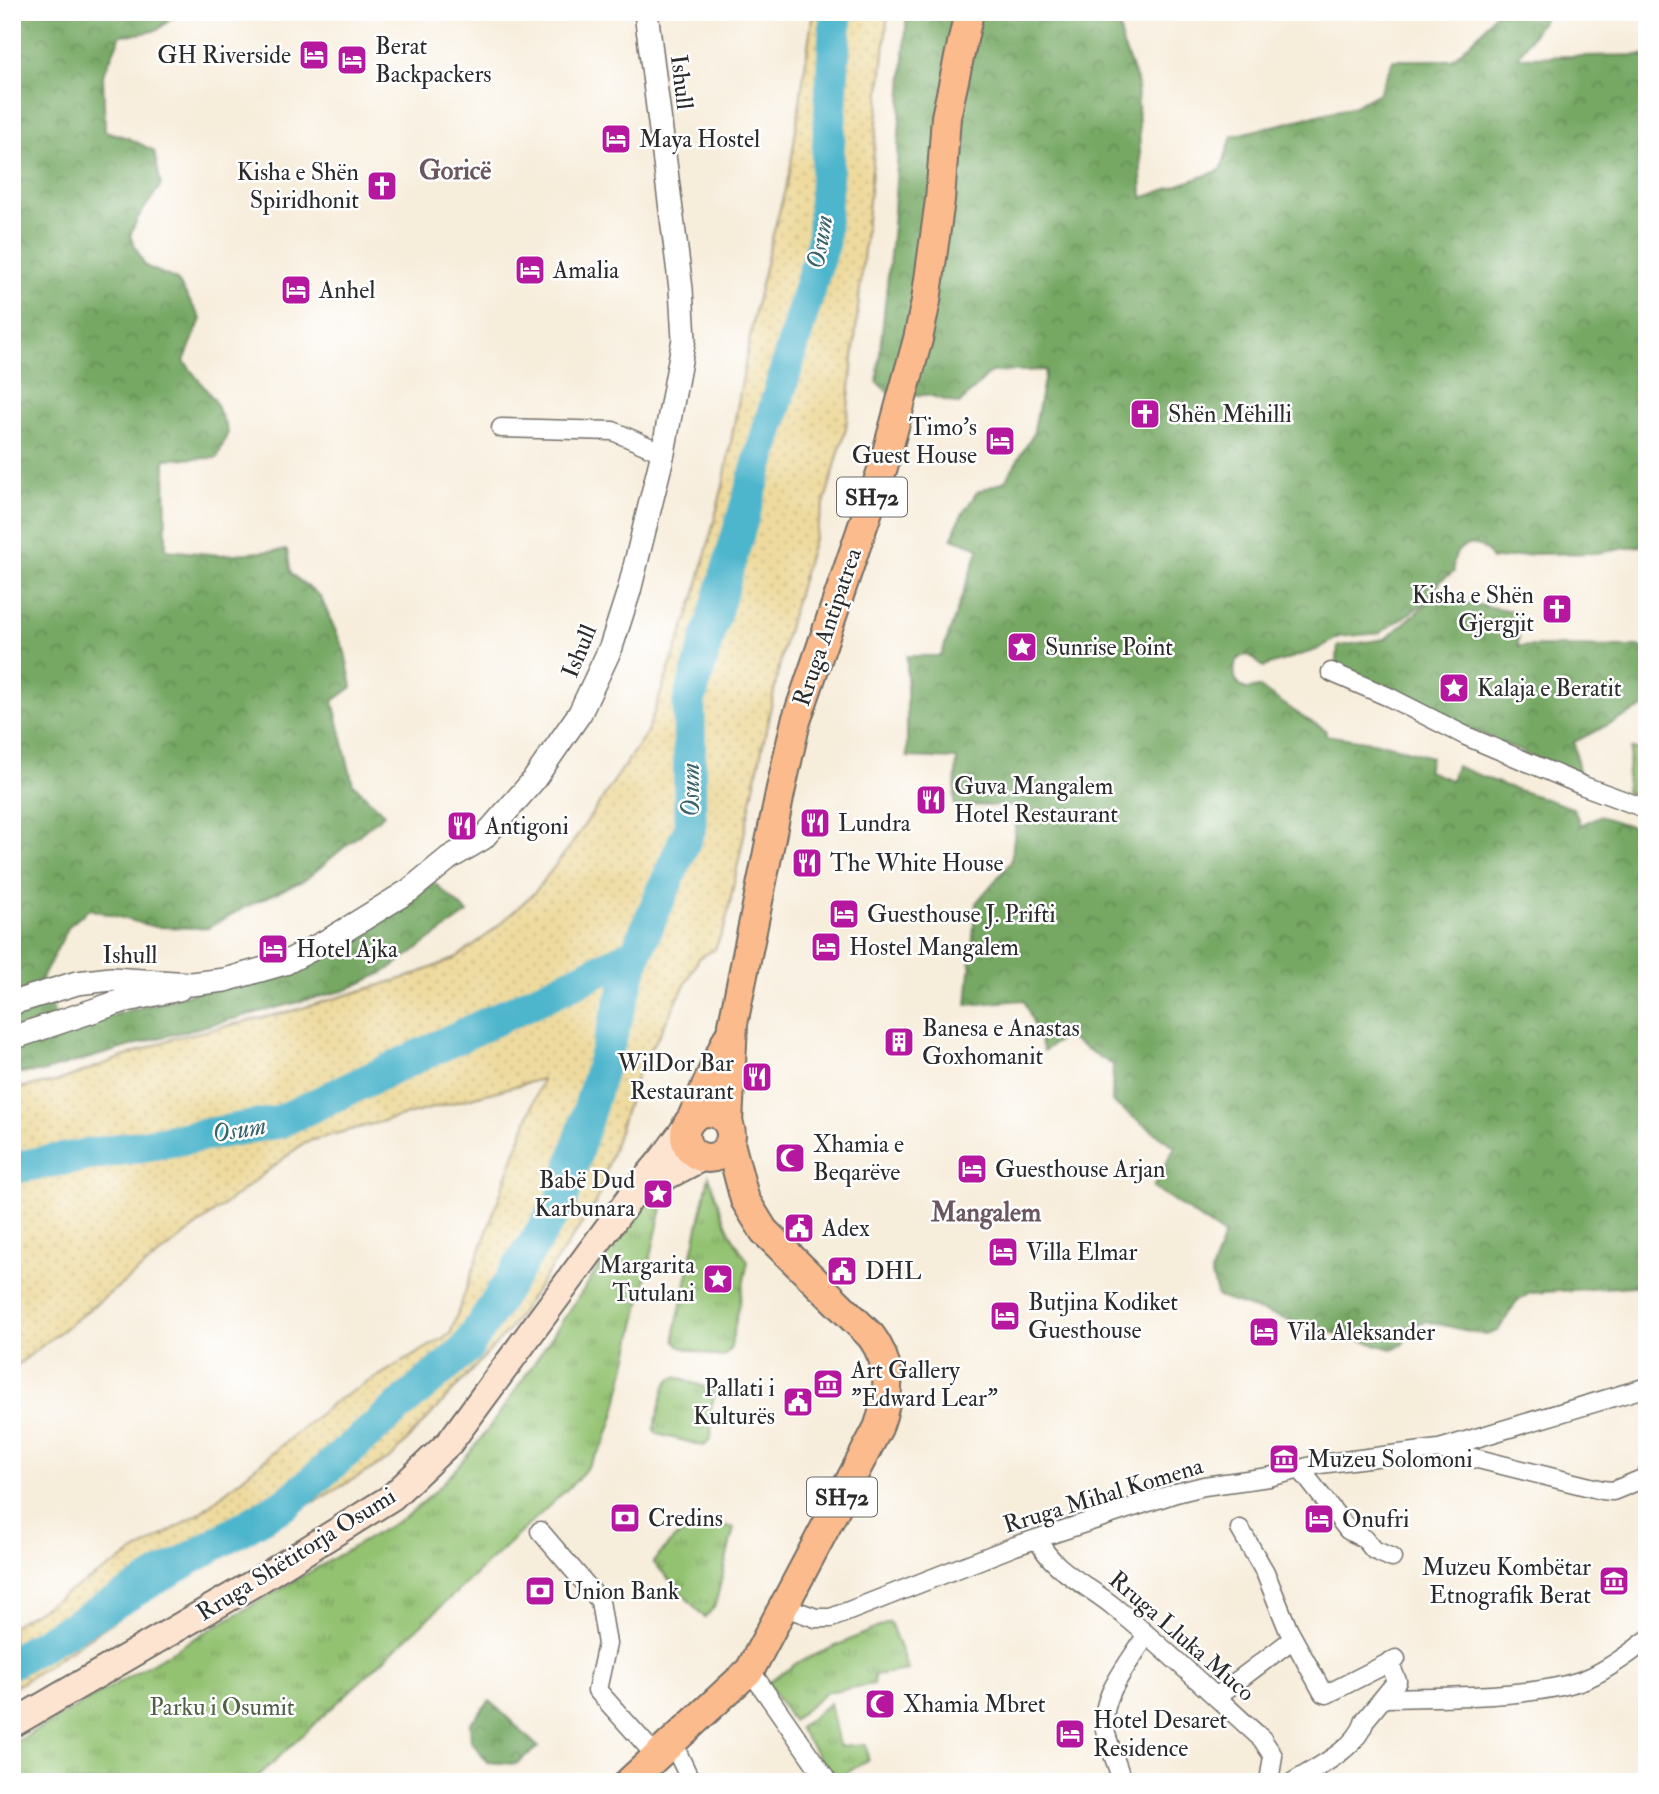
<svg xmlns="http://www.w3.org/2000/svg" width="1659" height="1794" font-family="'IM FELL Double Pica',serif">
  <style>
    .grass { fill: url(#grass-tufts); stroke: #5f764e; stroke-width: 2 }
    .forest { fill: url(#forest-crowns); stroke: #506a47; stroke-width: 2 }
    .sand { fill: url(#sand-dots); stroke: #8c8264; stroke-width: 2 }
    .garden { fill: #93c271; stroke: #5f764e; stroke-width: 2 }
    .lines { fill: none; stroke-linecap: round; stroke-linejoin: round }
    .river { stroke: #4db5cc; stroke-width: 33 }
    .minor-casing { stroke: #726f69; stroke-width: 21 }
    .tertiary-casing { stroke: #726f69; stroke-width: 26 }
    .secondary-casing { stroke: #726f69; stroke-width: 30 }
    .primary-casing { stroke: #726f69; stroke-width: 32 }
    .minor { stroke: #fff; stroke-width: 18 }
    .tertiary { stroke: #fff; stroke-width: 23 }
    .secondary { stroke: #fde4d1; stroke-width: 26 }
    .primary { stroke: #fbbb8c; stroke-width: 28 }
    .labels { text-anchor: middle; stroke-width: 5; stroke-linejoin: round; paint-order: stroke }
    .shield { fill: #fff; stroke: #6b6b6b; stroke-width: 2 }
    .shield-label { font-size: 23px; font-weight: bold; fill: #2b2b2b }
    .poi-label { font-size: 24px; fill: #2b2b2b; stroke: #fff; text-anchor: start }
    .street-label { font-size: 24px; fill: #2b2b2b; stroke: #fff }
    .park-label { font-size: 24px; fill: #4f6044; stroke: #fff }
    .neighbourhood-label { font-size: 26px; font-weight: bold; fill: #6c5761; stroke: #fff }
    .water-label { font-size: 26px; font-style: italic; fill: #39626b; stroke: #fff }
  </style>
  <defs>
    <pattern id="grass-tufts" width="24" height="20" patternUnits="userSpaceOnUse" patternTransform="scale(1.75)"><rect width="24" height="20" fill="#93c271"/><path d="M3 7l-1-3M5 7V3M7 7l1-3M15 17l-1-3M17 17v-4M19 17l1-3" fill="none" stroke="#789e5d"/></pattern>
    <pattern id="forest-crowns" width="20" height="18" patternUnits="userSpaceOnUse" patternTransform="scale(1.75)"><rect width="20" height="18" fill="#76a863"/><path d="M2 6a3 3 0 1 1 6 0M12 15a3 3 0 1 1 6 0" fill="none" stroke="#618952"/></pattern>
    <pattern id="sand-dots" width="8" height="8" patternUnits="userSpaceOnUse" patternTransform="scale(1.75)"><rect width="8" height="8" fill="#eeda9e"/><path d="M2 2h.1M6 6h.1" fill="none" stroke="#cb8" stroke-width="1.8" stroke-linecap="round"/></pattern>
  </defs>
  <rect width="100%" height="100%" fill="#fff"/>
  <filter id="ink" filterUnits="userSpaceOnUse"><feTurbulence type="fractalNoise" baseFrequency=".0143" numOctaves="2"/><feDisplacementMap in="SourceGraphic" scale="14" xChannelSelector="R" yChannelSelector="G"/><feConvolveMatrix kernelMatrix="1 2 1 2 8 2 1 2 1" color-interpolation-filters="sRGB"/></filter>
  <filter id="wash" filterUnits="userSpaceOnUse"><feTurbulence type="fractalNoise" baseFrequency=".00686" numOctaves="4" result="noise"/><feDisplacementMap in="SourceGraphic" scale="28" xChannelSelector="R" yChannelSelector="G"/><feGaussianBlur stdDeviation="1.57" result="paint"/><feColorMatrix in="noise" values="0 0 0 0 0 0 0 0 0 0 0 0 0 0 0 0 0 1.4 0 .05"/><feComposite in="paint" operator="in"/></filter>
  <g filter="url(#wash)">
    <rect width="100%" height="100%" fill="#f7eddb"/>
    <g class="grass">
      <path d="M709,1176C719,1207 728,1235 748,1261L730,1350L724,1356L720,1357L681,1347L675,1340V1332Z"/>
      <path d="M666,1190L615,1413L604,1445L578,1479L252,1782H12V1744L405,1517C460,1476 506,1405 544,1348C579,1296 614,1245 649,1193Z"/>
      <path d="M676,1377L716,1391C714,1398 711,1406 710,1414C709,1427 717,1435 704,1446L658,1434L654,1430L665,1386L670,1379Z"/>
      <path d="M710,1522L734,1528L715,1606L705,1618L653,1562C669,1543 684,1525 710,1522Z"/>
      <polygon points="890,1622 908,1670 874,1675 874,1684 827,1692 792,1721 768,1683 797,1663"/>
      <polygon points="830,1703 839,1746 866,1744 868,1759 835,1781 799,1728"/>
    </g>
    <g class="forest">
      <path d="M12,12H175C161,35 146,33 121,35L103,75L105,131L128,138L154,151L161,185L137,219L130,236L145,266L177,280L201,319L184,361L215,401L228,432L217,458L165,459L166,550L220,555L287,550L291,574L320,596L345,652L352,687L333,701L353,784L384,814L305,880L245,907L208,928L155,927L89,909L69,926L39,984L63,1029L287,967L433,882L468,913L385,972L346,990L158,1038L42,1072L12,1073Z"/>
      <path d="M907,12H1117L1123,46L1137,80L1142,198L1221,170L1232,136L1355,106L1379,93L1393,60H1452L1483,30L1496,12H1548L1518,57L1647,55V545L1596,553L1532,554L1492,560C1481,533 1448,544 1454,572L1441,580L1429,600L1380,633L1339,637L1316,650L1263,667C1259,664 1254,658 1250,656C1230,650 1229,690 1249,689C1252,689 1256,687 1259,687L1306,719L1326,730L1325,735L1385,744L1431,757L1427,771L1451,780L1456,766L1506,786L1573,808L1581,825L1599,816L1647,831V1285L1530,1293L1516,1302L1498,1331L1486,1335L1425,1321L1416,1325L1402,1345L1392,1349L1294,1322L1218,1297L1211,1273L1224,1235L1153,1187L1175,1147L1112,1102L1113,1065L1065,1036L1044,1051L1024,1000L967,1005L976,903L1011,862L1018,806L954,805L957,759L907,757V656H941L979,548L952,538L960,518L977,492L1005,481L1033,435L1046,370L991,372L959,404L928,395L890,394L877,382L893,226Z"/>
      <polygon points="1440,593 1467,603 1520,612 1518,646 1640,647 1647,651 1647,707 1635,711 1574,742 1580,778 1336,669 1338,646 1385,639"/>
      <polygon points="490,1701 538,1747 516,1764 487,1762 471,1741 470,1723"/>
    </g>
    <polygon class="sand" points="813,12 888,12 846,428 785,639 725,926 715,949 699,958 656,1041 641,1062 596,1203 508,1331 391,1458 176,1580 12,1689 12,1626 200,1513 334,1402 450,1334 542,1079 305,1142 12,1369 12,1089 56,1082 174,1038 292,1011 408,977 454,959 490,933 534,893 571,845 647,732 695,596 723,486 755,310 771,242 790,171"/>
    <polygon class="garden" points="1631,749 1647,750 1647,798 1625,792"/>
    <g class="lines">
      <g class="river">
        <polyline points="12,1168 279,1122 636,953 690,828 689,702 823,242 836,12"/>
        <polyline points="12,1662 288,1502 467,1348 562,1200 636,953"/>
      </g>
    </g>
  </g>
  <g filter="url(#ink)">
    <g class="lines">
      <g class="minor-casing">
        <g id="minor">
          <polyline points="501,428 613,431 663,453"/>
          <polyline points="1331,672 1389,697 1466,736 1584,786 1647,809"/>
          <polyline points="1442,1450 1602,1490 1613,1491 1647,1477"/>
          <polyline points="1301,1470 1348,1530 1365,1539 1374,1550 1392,1558"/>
          <polyline points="1240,1529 1265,1572 1288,1629 1323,1693 1327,1694 1396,1659"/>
          <polyline points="540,1531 600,1601 607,1644 597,1690 657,1757"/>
          <path d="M1038,1539C1050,1569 1089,1586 1113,1606C1165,1648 1213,1695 1262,1739L1273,1756L1269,1782"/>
          <polyline points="785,1607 816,1618 831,1618 1015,1546 1176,1493 1204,1486 1269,1477 1320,1464 1439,1449 1647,1387"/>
          <polyline points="750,1670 828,1782"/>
          <polyline points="1216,1697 1293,1639"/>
          <path d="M1385,1698C1442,1696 1536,1699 1588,1678C1609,1669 1629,1654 1647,1640"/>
          <polyline points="672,1741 687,1773"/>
          <path d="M1119,1782L1120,1775C1116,1761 1110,1748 1106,1734C1096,1698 1130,1664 1146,1635"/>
          <path d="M1293,1782C1316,1768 1358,1748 1365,1720L1397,1681L1389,1662"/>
        </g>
      </g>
      <g class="tertiary-casing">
        <g id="tertiary">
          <polyline points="12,1003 77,983 111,979 191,984 225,980 285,963 329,940 410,890 449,858 483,838 533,781 580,713 611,647 629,591 663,453 684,339 681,289 646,12"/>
          <polyline points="12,1038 122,1001 179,989"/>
        </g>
      </g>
      <g class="secondary-casing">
        <g id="secondary">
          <polyline points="644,1188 703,1157"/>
          <polyline points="12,1724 251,1585 392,1497 450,1442 633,1194 664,1157 691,1120"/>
        </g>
      </g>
      <g class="primary-casing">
        <g id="primary">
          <circle cx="708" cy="1135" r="23"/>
          <polyline points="691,1120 727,1039"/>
          <polyline points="728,1123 733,1024 780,793 796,721 883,467 918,339 926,301 940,200 946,117 969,12"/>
          <path d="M629,1782L750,1670L878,1428C890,1395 893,1366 871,1336L764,1231L745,1200L730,1143"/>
        </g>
      </g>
      <use href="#minor" class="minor"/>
      <use href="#tertiary" class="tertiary"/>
      <use href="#secondary" class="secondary"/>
      <use href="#primary" class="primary"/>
    </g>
  </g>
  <defs>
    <g id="hotel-square" transform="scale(1.575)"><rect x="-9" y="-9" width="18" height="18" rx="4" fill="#b5179e" stroke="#fff"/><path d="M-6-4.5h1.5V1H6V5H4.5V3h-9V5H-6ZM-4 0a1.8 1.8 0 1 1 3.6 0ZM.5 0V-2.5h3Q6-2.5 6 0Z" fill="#fff"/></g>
    <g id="church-square" transform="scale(1.575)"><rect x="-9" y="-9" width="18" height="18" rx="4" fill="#b5179e" stroke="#fff"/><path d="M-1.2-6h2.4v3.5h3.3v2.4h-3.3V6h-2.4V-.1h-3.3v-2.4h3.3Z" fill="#fff"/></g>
    <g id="sight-square" transform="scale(1.575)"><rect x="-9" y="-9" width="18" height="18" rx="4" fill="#b5179e" stroke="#fff"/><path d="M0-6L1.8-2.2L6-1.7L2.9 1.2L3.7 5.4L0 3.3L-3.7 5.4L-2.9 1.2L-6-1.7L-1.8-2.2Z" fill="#fff"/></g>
    <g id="restaurant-square" transform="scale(1.575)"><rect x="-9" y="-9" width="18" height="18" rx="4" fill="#b5179e" stroke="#fff"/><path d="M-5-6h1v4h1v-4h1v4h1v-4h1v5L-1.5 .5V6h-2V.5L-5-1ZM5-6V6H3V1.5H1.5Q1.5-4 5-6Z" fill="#fff"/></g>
    <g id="building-square" transform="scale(1.575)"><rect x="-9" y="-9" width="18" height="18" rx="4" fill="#b5179e" stroke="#fff"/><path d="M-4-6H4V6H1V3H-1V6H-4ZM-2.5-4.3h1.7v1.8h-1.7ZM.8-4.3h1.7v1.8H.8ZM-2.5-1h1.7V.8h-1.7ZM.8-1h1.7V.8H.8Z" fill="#fff"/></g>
    <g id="mosque-square" transform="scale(1.575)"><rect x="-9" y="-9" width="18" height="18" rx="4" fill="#b5179e" stroke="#fff"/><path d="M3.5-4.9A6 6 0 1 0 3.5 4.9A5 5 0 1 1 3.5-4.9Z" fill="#fff"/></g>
    <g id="civic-square" transform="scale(1.575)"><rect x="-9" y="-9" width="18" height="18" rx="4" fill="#b5179e" stroke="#fff"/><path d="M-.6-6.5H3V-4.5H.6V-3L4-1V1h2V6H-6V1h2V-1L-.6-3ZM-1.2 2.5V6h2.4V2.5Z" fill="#fff"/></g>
    <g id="museum-square" transform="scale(1.575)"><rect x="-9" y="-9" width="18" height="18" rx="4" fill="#b5179e" stroke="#fff"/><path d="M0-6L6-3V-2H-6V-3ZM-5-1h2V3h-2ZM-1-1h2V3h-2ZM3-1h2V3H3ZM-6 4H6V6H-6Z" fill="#fff"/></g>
    <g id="bank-square" transform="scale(1.575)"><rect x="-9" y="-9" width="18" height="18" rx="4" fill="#b5179e" stroke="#fff"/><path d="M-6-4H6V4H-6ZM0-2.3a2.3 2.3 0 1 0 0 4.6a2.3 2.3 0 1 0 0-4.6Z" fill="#fff"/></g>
  </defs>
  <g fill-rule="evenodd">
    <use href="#hotel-square" x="314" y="55"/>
    <use href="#hotel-square" x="352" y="60"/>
    <use href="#hotel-square" x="616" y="139"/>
    <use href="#church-square" x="382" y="186"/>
    <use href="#hotel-square" x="530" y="270"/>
    <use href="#hotel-square" x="296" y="290"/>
    <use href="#church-square" x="1145" y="414"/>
    <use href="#hotel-square" x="1000" y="441"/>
    <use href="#church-square" x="1557" y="609"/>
    <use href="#sight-square" x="1022" y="647"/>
    <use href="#sight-square" x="1454" y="688"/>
    <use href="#restaurant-square" x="931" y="800"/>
    <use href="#restaurant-square" x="815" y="823"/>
    <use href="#restaurant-square" x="462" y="826"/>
    <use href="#restaurant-square" x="807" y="863"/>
    <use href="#hotel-square" x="844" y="914"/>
    <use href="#hotel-square" x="826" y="947"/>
    <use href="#hotel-square" x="273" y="949"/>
    <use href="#building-square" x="899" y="1042"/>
    <use href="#restaurant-square" x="757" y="1077"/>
    <use href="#mosque-square" x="790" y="1158"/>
    <use href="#hotel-square" x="972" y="1169"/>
    <use href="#sight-square" x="658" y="1194"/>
    <use href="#civic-square" x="799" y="1228"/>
    <use href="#hotel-square" x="1003" y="1252"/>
    <use href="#civic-square" x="842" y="1271"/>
    <use href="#sight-square" x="718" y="1279"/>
    <use href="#hotel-square" x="1005" y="1316"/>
    <use href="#hotel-square" x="1264" y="1332"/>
    <use href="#museum-square" x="828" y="1384"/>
    <use href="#civic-square" x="798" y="1402"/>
    <use href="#museum-square" x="1284" y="1459"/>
    <use href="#bank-square" x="625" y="1518"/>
    <use href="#hotel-square" x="1319" y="1519"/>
    <use href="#museum-square" x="1614" y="1581"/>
    <use href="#bank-square" x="540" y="1591"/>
    <use href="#mosque-square" x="880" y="1704"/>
    <use href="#hotel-square" x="1070" y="1734"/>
  </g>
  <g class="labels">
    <g class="shield">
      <rect x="837" y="477.5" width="70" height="39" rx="5"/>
      <rect x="807" y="1477.5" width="70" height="39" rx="5"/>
    </g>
    <g class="shield-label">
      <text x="872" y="505">SH72</text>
      <text x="842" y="1505">SH72</text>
    </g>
    <g class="poi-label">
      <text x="375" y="54">Berat<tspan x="375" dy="28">Backpackers</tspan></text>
      <text x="291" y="63" text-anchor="end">GH Riverside</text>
      <text x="639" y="147">Maya Hostel</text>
      <text x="359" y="180" text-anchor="end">Kisha e Shën<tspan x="359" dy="28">Spiridhonit</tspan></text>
      <text x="553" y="278">Amalia</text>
      <text x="319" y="298">Anhel</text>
      <text x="1168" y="422">Shën Mëhilli</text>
      <text x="977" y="435" text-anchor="end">Timo's<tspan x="977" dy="28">Guest House</tspan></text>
      <text x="1534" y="603" text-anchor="end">Kisha e Shën<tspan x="1534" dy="28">Gjergjit</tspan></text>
      <text x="1045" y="655">Sunrise Point</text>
      <text x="1477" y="696">Kalaja e Beratit</text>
      <text x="954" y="794">Guva Mangalem<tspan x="954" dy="28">Hotel Restaurant</tspan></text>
      <text x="838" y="831">Lundra</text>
      <text x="485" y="834">Antigoni</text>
      <text x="830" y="871">The White House</text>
      <text x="867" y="922">Guesthouse J. Prifti</text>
      <text x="849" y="955">Hostel Mangalem</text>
      <text x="296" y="957">Hotel Ajka</text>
      <text x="922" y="1036">Banesa e Anastas<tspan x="922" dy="28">Goxhomanit</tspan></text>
      <text x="734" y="1071" text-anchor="end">WilDor Bar<tspan x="734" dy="28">Restaurant</tspan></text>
      <text x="813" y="1152">Xhamia e<tspan x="813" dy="28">Beqarëve</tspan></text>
      <text x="995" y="1177">Guesthouse Arjan</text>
      <text x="635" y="1188" text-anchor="end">Babë Dud<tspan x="635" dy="28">Karbunara</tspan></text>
      <text x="822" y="1236">Adex</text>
      <text x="1026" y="1260">Villa Elmar</text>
      <text x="695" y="1273" text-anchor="end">Margarita<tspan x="695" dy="28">Tutulani</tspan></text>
      <text x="865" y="1279">DHL</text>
      <text x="1028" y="1310">Butjina Kodiket<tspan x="1028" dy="28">Guesthouse</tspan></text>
      <text x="1287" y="1340">Vila Aleksander</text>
      <text x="851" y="1378">Art Gallery<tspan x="851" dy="28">"Edward Lear"</tspan></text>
      <text x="775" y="1396" text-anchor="end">Pallati i<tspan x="775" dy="28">Kulturës</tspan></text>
      <text x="1307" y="1467">Muzeu Solomoni</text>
      <text x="648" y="1526">Credins</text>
      <text x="1342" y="1527">Onufri</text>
      <text x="1591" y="1575" text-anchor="end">Muzeu Kombëtar<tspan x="1591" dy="28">Etnografik Berat</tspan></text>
      <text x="563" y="1599">Union Bank</text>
      <text x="903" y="1712">Xhamia Mbret</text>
      <text x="1093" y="1728">Hotel Desaret<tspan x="1093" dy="28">Residence</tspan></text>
    </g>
    <g class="street-label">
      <text transform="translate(682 82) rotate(83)" y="8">Ishull</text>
      <text transform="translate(827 627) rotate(-71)" y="8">Rruga Antipatrea</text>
      <text transform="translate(579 651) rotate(-68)" y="8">Ishull</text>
      <text x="130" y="963">Ishull</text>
      <text transform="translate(1103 1495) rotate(-17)" y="8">Rruga Mihal Komena</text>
      <text transform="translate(296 1554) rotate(-32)" y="8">Rruga Shëtitorja Osumi</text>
      <text transform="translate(1182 1636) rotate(41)" y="8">Rruga Lluka Muco</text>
    </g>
    <g class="park-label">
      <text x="222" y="1715">Parku i Osumit</text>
    </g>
    <g class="neighbourhood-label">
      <text x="455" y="179">Goricë</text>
      <text x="986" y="1221">Mangalem</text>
    </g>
    <g class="water-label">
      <text transform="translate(819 242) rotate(-80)" y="9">Osum</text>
      <text transform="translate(690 790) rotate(-90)" y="9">Osum</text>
      <text transform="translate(239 1129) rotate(-10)" y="9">Osum</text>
    </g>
  </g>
  <rect width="1659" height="1794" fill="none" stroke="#fff" stroke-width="42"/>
</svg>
